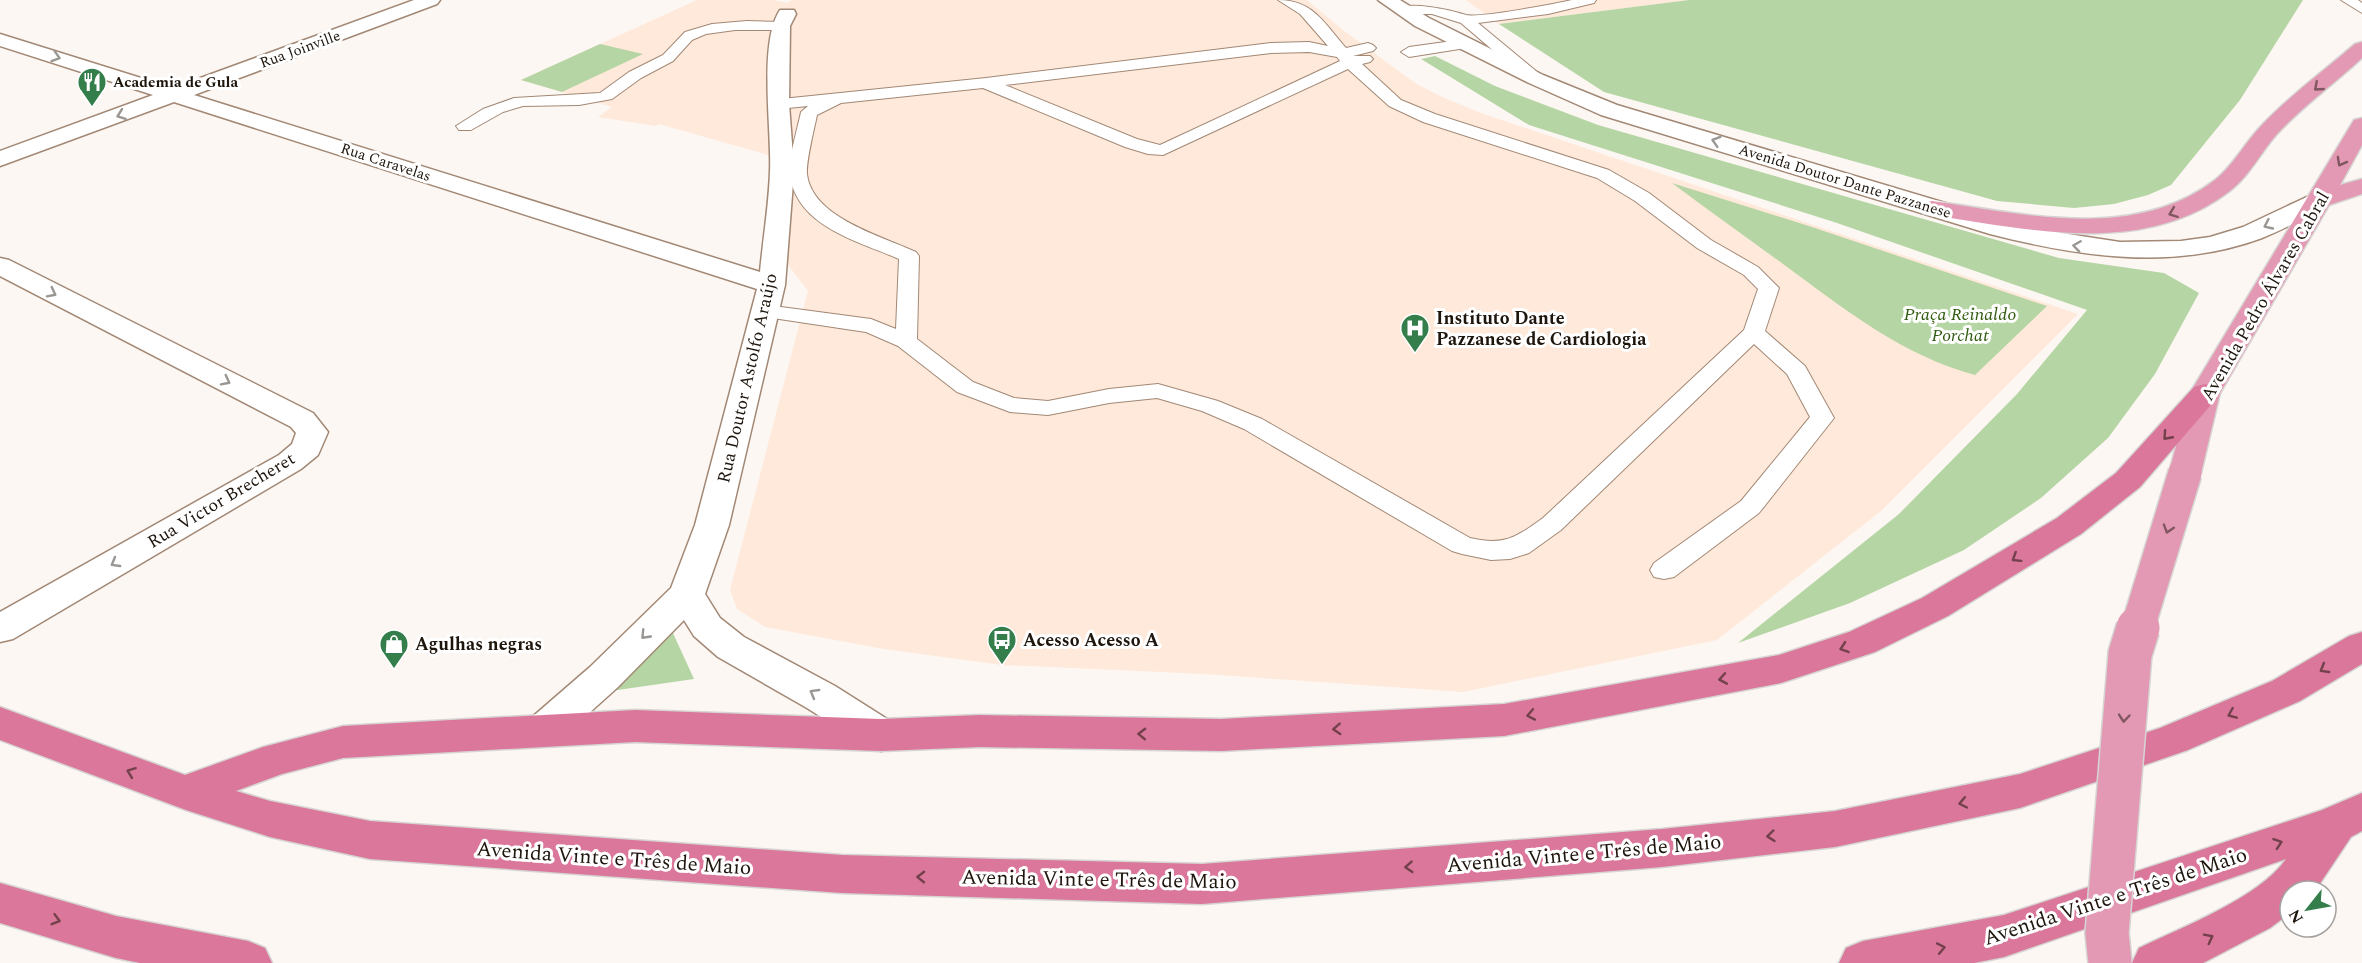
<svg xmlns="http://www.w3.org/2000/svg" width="2362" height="963" font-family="Spectral,serif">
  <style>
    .built { fill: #ffe9da }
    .green { fill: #b5d5a4 }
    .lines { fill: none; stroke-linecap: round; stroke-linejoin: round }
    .service-casing { stroke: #a28875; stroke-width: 2 }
    .minor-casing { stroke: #a28875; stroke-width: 3 }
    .tertiary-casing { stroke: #a28875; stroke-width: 3 }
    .primary-casing { stroke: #d6d5d3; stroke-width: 3 }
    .trunk-casing { stroke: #d6d5d3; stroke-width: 3 }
    .service { fill: #fff; fill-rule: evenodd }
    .minor { fill: #fff; fill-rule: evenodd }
    .tertiary { fill: #fff; fill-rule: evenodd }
    .primary { fill: #e399b3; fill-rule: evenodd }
    .trunk { fill: #da779a; fill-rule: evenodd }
    .primary-bridge-far1-casing { stroke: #d6d5d3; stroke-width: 36; stroke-linecap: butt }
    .primary-bridge-casing { stroke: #d6d5d3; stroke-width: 46; stroke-linecap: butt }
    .primary-bridge-far1 { stroke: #e399b3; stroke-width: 33 }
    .primary-bridge { stroke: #e399b3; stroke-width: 43 }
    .oneway { stroke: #9a9692 }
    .oneway2 { stroke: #805760 }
    .oneway3 { stroke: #73414c }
    .labels { text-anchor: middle; stroke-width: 6; stroke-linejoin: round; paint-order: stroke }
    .far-street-label { font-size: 15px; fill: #1e150d; stroke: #fff }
    .far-poi-label { font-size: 15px; font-weight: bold; fill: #1e150d; stroke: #fff; text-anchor: start }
    .street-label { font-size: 18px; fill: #1e150d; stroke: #fff }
    .park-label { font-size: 18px; font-style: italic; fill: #305b0f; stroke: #fff }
    .poi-label { font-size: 18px; font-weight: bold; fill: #1e150d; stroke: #fff; text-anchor: start }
    .near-street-label { font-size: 21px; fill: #1e150d; stroke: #fff }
  </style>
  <rect width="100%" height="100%" fill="#fdf7f3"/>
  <g class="built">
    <polygon points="697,0 773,0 787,3 792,0 1307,0 1343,30 1415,83 1440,96 1481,113 2078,314 1881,511 1717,640 1463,692 1205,674 1002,665 884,649 765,627 737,609 730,590 808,291 779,253 775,157 659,124 656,126 598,117 612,107 521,80"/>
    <polygon points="1466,0 1689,0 1499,24"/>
  </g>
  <g class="green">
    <polygon points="1689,0 2303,0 2240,100 2171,185 2148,195 2114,204 2074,208 1997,201 1604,92 1499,24"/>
    <polygon points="600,44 643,54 562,92 521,80"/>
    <polygon points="1435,56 1495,86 1598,125 2059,258 2164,273 2199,293 2155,374 2108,438 2041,498 1964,550 1850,603 1738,643 1899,514 2017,394 2087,310 1837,223 1529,125 1421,59"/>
    <path d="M1672,183L1812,227L2047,306L1975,375C1903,356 1843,308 1783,264C1746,237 1708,210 1672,183Z"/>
    <polygon points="672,631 694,679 604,692"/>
  </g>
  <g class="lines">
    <g class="service-casing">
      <g id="service">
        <path d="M1278,0C1313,0 1324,23 1346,48L1368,43L1373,45L1376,48L1373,51L1353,56H1370L1373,59L1370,62L1362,64L1401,100L1435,114L1609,170L1649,193L1711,240L1758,267L1779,288L1765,331L1805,366L1834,418L1759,513L1674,577L1664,579L1654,577L1650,570L1654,563L1741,501L1810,417L1787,374L1754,344L1561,530L1529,553L1510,559L1491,560L1462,554L1452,551L1244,429L1202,411L1157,398L1109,403L1048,415L1010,412L957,392L898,346L866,332L766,317L758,316L755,311L758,306L766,305L871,319L896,329L899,259C858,241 798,227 790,176C787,163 798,127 801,112L808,106L778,109L770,104L772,100L986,78L1271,43L1309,42L1328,46L1300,14ZM1309,52L1337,57L1340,61L1160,145L1137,139L1005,85L1271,53ZM1348,69L1389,106L1423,122L1597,178L1635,201L1697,248L1744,275L1758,289L1744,330L1543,518C1515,538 1505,546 1470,538L1262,419L1218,401L1158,384L1109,389L1048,401L1014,398L973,382L917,339L919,256L916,252C882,236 812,218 807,174C806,161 814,130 817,115L841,103L983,88L1125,147L1148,154L1163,155Z"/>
        <path d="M1572,0H1596L1594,3L1548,14L1478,23L1542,76L1544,79L1542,82H1530L1461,23L1432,14H1402L1395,10C1407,0 1451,10 1466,15C1481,18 1554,4 1572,0Z"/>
        <polygon points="2341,0 2358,0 2362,3 2362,13"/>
        <polygon points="747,21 781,22 788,26 781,30 735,30 706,34 692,40 673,61 641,78 612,99 579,105 523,106 503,112 471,130 459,130 456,126 483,109 514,98 600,93 629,72 663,55 685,32 712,24"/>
        <polygon points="1467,39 1475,44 1472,47 1409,57 1401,52 1409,47"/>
      </g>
    </g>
    <g class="minor-casing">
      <g id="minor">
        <path d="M414,0H440L437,4L194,95L760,272C763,239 769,204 770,171C772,131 758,42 780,10H794L796,14L790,26L789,104L794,170L785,285L729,525L705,594L720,618L744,637L835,686L895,724L901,735L895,746L881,751L867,746L807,708L718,657L694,636L684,620L618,687L558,741L544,746L530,741L524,730L530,719L590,667L671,588L695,525L757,289L174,102L0,166V151L153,95L0,46V34L173,88Z"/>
        <polygon points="0,258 9,260 313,413 328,432 318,455 301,469 13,639 0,642 0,612 279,455 292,444 296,433 291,427 0,276"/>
      </g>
    </g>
    <g class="tertiary-casing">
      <path id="tertiary" d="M1378,0H1400L1429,18L1543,75L1617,105L2029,228L2120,242L2181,241L2210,237L2243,227L2311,195L2320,193L2329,195L2332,200L2329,205C2307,216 2285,229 2262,238C2173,271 2080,257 1990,234L1601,115L1529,83L1415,26Z"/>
    </g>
    <g class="primary-casing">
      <g id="primary">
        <path d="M2362,42V58C2334,84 2303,106 2277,134C2261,152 2250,175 2231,190C2146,257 2030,230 1932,215L1923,213L1920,208L1923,203L1932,201C2024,214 2134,242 2215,180C2234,165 2245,142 2262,125C2290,95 2324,71 2355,44Z"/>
        <polygon points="2362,118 2362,145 2340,185 2362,179 2362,194 2329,205 2220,393 2201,473 2197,480 2185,483 2173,480 2169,473 2190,393 2351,125 2354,120"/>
      </g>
    </g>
    <g class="trunk-casing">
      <g id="trunk">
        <polygon points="2205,384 2216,387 2220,393 2216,399 2140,487 2081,534 1948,616 1875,652 1781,683 1504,736 1221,751 980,747 881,751 635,742 343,758 282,774 236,791 270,801 370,821 842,855 1202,864 1662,829 1835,811 2020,774 2160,728 2272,681 2349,636 2362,632 2362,664 2300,701 2188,750 2020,808 1835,847 1662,867 1202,904 842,893 370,859 270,837 186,810 0,740 0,707 185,775 263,747 343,726 635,710 881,719 980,715 1221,719 1504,704 1779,655 1849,632 1922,598 2057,518 2116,473 2194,387"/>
        <path d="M2362,793V831L2351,837L2315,891H2290V913L2270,928L2203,963H2132L2139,948C2182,927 2259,898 2286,859L2004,957L1974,963H1839L1846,948L1863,941L2004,915L2322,810Z"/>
        <polygon points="0,883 116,916 248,941 265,948 272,963 140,963 116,958 0,923"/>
      </g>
    </g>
    <use href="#service" class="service"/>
    <use href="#minor" class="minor"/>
    <use href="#tertiary" class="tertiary"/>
    <use href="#primary" class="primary"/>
    <use href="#trunk" class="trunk"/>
    <g class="primary-bridge-far1-casing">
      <polyline id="primary-bridge-far1" points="2137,630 2185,473"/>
    </g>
    <g class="primary-bridge-casing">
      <polyline id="primary-bridge" points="2110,963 2107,933 2130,654 2138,628"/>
    </g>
    <use href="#primary-bridge-far1" class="primary-bridge-far1"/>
    <use href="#primary-bridge" class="primary-bridge"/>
  </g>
  <defs><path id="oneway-chevron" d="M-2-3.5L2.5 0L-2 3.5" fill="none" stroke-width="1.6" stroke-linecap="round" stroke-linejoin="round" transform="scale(1.5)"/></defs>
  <g class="oneway">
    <use href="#oneway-chevron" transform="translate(56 57) rotate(17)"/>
    <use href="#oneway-chevron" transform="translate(121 115) rotate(160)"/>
    <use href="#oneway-chevron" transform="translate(1716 141) rotate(-163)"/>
    <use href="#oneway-chevron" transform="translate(2268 225) rotate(155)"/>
    <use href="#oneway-chevron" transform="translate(2077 246) rotate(-172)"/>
    <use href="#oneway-chevron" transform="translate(52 293) rotate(27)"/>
    <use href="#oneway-chevron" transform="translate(226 381) rotate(27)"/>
    <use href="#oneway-chevron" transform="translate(115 563) rotate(150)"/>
    <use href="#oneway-chevron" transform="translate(645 635) rotate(134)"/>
    <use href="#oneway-chevron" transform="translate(814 693) rotate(-150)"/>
  </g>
  <g class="oneway2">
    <use href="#oneway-chevron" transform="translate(2318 87) rotate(139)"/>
    <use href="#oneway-chevron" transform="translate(2341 162) rotate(119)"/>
    <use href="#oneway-chevron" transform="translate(2173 213) rotate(159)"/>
    <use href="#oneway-chevron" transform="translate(2168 529) rotate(107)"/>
    <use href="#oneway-chevron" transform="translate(2124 718) rotate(95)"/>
  </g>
  <g class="oneway3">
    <use href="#oneway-chevron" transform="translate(2167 436) rotate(132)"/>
    <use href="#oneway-chevron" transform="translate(2016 558) rotate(148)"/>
    <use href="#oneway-chevron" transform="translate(1844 648) rotate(161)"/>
    <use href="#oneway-chevron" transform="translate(2324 669) rotate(149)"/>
    <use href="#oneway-chevron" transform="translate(1723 679) rotate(170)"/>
    <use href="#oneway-chevron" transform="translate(2232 714) rotate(157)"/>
    <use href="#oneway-chevron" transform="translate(1531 715) rotate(169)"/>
    <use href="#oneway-chevron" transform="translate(1337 729) rotate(177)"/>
    <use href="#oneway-chevron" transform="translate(1142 734) rotate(-179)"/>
    <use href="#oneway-chevron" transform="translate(131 772) rotate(-159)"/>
    <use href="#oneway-chevron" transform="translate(1963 803) rotate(168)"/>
    <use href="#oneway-chevron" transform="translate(1771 836) rotate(174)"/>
    <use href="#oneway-chevron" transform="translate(2278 843) rotate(-19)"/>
    <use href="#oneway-chevron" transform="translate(1409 867) rotate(176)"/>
    <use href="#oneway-chevron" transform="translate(921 877) rotate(-179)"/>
    <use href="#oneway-chevron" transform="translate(56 920) rotate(16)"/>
    <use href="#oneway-chevron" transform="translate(2209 938) rotate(-27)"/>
    <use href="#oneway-chevron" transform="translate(1941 948) rotate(-11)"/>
  </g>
  <defs>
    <g id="restaurant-pin" transform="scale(1.5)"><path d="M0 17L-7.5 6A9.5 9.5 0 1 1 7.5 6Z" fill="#347e4c" stroke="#fff"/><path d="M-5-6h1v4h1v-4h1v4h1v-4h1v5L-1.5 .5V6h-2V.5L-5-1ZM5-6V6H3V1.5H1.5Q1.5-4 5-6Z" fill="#fff"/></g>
    <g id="hospital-pin" transform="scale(1.5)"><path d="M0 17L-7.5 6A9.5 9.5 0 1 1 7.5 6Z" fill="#347e4c" stroke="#fff"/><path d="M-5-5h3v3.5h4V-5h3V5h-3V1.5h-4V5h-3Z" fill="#fff"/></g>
    <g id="bus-pin" transform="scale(1.5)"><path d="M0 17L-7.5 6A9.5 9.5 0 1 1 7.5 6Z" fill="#347e4c" stroke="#fff"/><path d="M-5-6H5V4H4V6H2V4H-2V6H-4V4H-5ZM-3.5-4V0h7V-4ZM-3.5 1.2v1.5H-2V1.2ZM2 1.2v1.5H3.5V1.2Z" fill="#fff"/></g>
    <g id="shop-pin" transform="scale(1.5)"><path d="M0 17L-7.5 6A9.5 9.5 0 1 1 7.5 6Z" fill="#347e4c" stroke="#fff"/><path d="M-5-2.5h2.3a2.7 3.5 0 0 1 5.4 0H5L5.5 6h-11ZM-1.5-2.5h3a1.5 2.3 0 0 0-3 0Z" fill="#fff"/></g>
  </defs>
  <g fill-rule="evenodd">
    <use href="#restaurant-pin" x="92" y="82"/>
    <use href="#hospital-pin" x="1415" y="328"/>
    <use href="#bus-pin" x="1002" y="640"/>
    <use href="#shop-pin" x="394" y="644"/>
  </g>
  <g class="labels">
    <g class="far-street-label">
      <text transform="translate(300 49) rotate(-20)" y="5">Rua Joinville</text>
      <text transform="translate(386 162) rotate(18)" y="5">Rua Caravelas</text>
      <text transform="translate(1845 181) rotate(17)" y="5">Avenida Doutor Dante Pazzanese</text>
    </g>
    <g class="far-poi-label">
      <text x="113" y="87">Academia de Gula</text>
    </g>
    <g class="street-label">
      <text transform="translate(2265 296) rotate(-60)" y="6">Avenida Pedro Álvares Cabral</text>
      <text transform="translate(747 378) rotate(-77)" y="6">Rua Doutor Astolfo Araújo</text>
      <text transform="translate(221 500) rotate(-31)" y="6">Rua Victor Brecheret</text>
    </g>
    <g class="park-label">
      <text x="1960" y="320">Praça Reinaldo<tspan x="1960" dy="21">Porchat</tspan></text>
    </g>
    <g class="poi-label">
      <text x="1436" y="324">Instituto Dante<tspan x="1436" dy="21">Pazzanese de Cardiologia</tspan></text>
      <text x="1023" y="646">Acesso Acesso A</text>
      <text x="415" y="650">Agulhas negras</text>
    </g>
    <g class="near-street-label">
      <text transform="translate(1584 853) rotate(-5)" y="7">Avenida Vinte e Três de Maio</text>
      <text transform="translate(614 858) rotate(4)" y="7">Avenida Vinte e Três de Maio</text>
      <text transform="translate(1099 879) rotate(1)" y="7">Avenida Vinte e Três de Maio</text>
      <text transform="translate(2115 896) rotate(-18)" y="7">Avenida Vinte e Três de Maio</text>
    </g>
  </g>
  <g transform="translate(2308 909) rotate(239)"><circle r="28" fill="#ffffff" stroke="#a5a19e" stroke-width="1.5"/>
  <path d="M0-4.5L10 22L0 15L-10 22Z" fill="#347e4c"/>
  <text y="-9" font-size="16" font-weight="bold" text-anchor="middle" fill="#1e150d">N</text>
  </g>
</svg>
